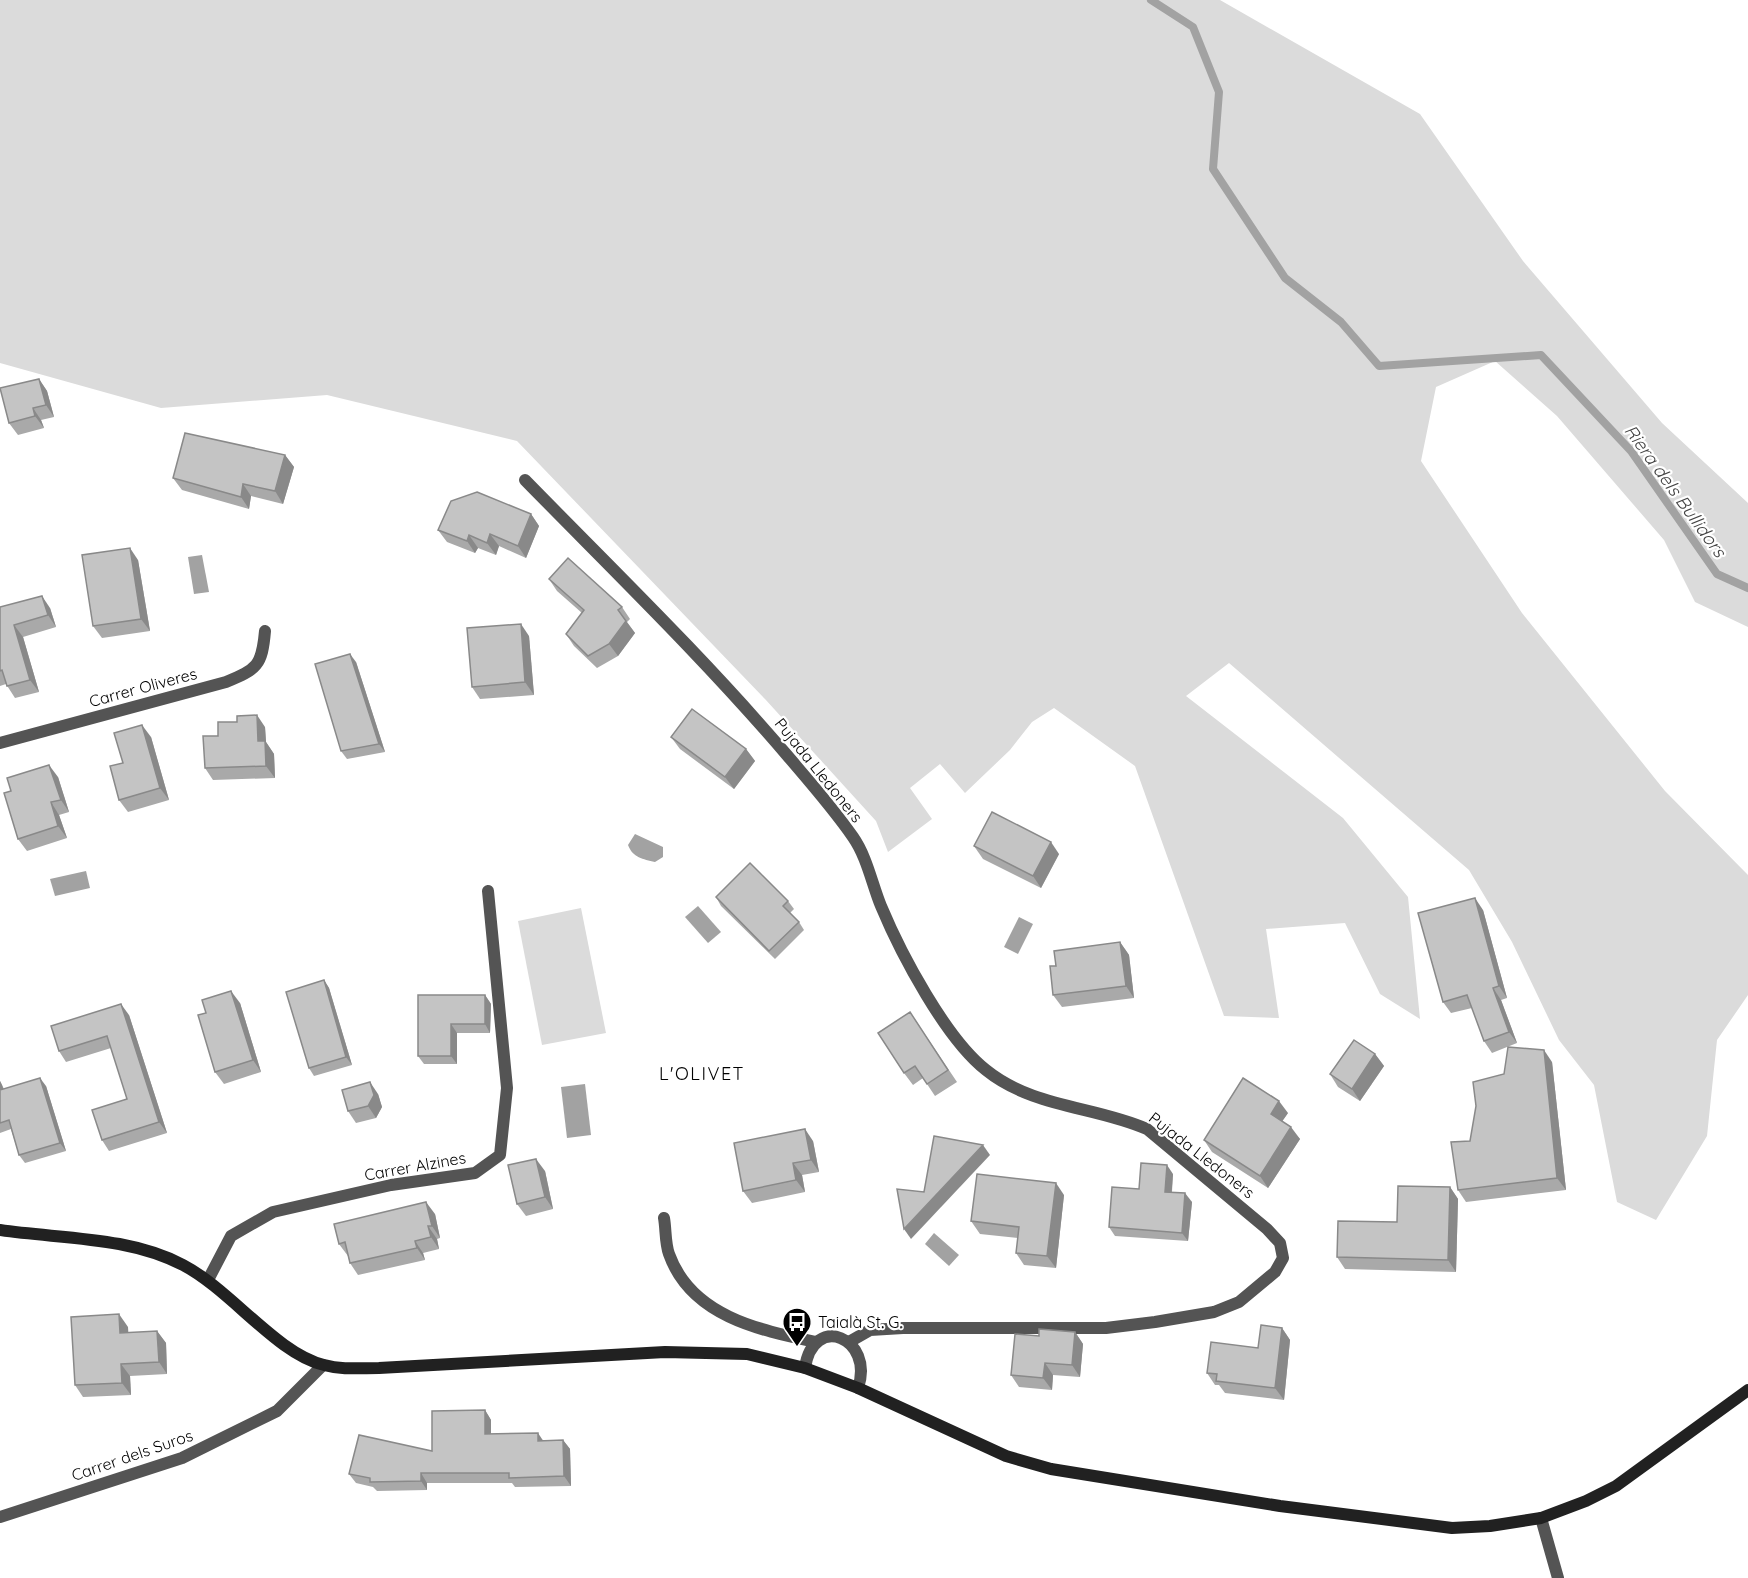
<svg xmlns="http://www.w3.org/2000/svg" width="1748" height="1578" font-family="Quicksand,sans-serif">
  <style>
    .green { fill: #dbdbdb }
    .water { fill: #a2a2a2 }
    .lines { fill: none; stroke-linecap: round; stroke-linejoin: round }
    .stream { stroke: #a2a2a2; stroke-width: 8 }
    .street { stroke: #545454; stroke-width: 12 }
    .secondary { stroke: #212121; stroke-width: 12 }
    .wall { fill: #a9a9a9 }
    .shaded-wall { fill: #898989 }
    .building { fill: #c4c4c4; stroke: #898989; stroke-width: 1.5 }
    .labels { text-anchor: middle; stroke-width: 4.5; stroke-linejoin: round; paint-order: stroke }
    .street-label { font-size: 16px; fill: #000; stroke: #fff }
    .poi-label { font-size: 16px; fill: #000; stroke: #fff; text-anchor: start }
    .water-label { font-size: 18px; font-style: italic; fill: #434343; stroke: #fff }
    .neighbourhood-label { font-size: 18px; letter-spacing: 1.5px; fill: #000; stroke: #fff }
  </style>
  <rect width="100%" height="100%" fill="#fff"/>
  <g class="green">
    <polygon points="0,0 1220,0 1420,114 1523,261 1662,423 1748,503 1748,627 1695,602 1664,540 1557,416 1495,361 1436,387 1421,461 1522,613 1665,791 1748,875 1748,995 1717,1040 1707,1136 1656,1220 1617,1202 1594,1085 1559,1040 1512,942 1469,870 1229,663 1186,696 1343,818 1408,897 1420,1019 1380,994 1345,923 1266,929 1279,1018 1224,1016 1135,766 1054,708 1032,722 1010,750 965,793 940,764 910,788 932,819 888,852 876,821 765,699 517,441 327,395 161,408 0,363"/>
    <polygon points="581,908 606,1033 542,1045 518,921"/>
  </g>
  <g class="water">
    <polygon points="202,555 209,592 194,594 188,557"/>
    <path d="M635,834L663,847V857L655,862C643,859 633,858 628,845Z"/>
    <polygon points="86,871 90,888 55,896 50,879"/>
    <polygon points="698,906 721,932 708,943 685,917"/>
    <polygon points="1019,917 1033,924 1018,954 1004,947"/>
    <polygon points="585,1084 591,1135 567,1138 561,1087"/>
    <polygon points="934,1233 959,1255 949,1266 925,1244"/>
  </g>
  <g class="lines">
    <polyline class="stream" points="1151,0 1193,27 1219,92 1213,169 1285,278 1341,322 1379,366 1541,355 1631,451 1717,574 1748,588"/>
    <g class="street">
      <path d="M525,480C613,570 704,658 786,754C809,781 833,808 853,837C867,857 872,884 881,906C901,954 946,1039 986,1070C1033,1108 1095,1106 1147,1129L1267,1229L1280,1243L1283,1258L1275,1272L1239,1302L1214,1312L1155,1322L1106,1328H903L870,1330L849,1342"/>
      <path d="M0,743L226,682C257,669 262,666 265,631"/>
      <path d="M664,1218C666,1229 665,1243 669,1254C691,1316 759,1330 816,1342"/>
      <polyline points="208,1280 231,1236 273,1212 391,1185 475,1173 500,1155 507,1088 488,891"/>
      <path d="M805,1368C813,1312 875,1338 858,1388"/>
      <polyline points="0,1517 182,1458 277,1411 323,1365"/>
      <polyline points="1541,1518 1558,1578"/>
    </g>
    <path class="secondary" d="M0,1230C60,1239 128,1236 183,1265C231,1290 277,1354 324,1365C342,1370 360,1368 379,1368L665,1352L747,1354L805,1368L858,1388L1006,1456L1051,1469L1280,1506L1452,1528L1490,1526L1541,1518L1586,1501L1616,1486L1748,1390"/>
  </g>
  <g class="wall">
    <polygon points="39,379 47,391 54,417 41,420 44,428 18,435 9,423"/>
    <polygon points="285,455 294,467 283,504 251,496 249,509 182,490 173,478"/>
    <polygon points="531,514 539,526 526,558 499,546 496,555 478,548 475,553 447,542 438,530"/>
    <polygon points="138,560 150,631 102,638 93,626"/>
    <polygon points="549,579 622,607 630,619 627,622 635,633 618,656 597,668 574,646 566,634 582,613 557,591"/>
    <polygon points="0,607 50,608 56,627 23,637 39,692 15,698 6,684 0,686"/>
    <polygon points="529,636 534,695 480,699 472,687"/>
    <polygon points="356,662 385,752 347,759 341,751"/>
    <polygon points="265,727 266,742 274,754 275,778 213,780 205,768 218,736"/>
    <polygon points="151,737 169,800 128,812 119,800 123,763"/>
    <polygon points="671,737 746,749 755,761 734,789 680,749"/>
    <polygon points="58,777 69,812 59,815 67,838 27,851 18,839"/>
    <polygon points="974,846 1059,854 1041,888 983,859"/>
    <polygon points="716,897 788,901 794,909 790,913 799,922 804,930 775,959 721,906"/>
    <polygon points="1483,910 1507,998 1501,1000 1517,1043 1492,1053 1484,1041 1472,1008 1451,1013 1443,1002"/>
    <polygon points="1120,942 1129,955 1134,998 1062,1007 1053,995"/>
    <polygon points="324,980 329,988 352,1065 314,1076 309,1068"/>
    <polygon points="418,995 485,995 491,1004 490,1033 457,1033 457,1064 424,1064 418,1056"/>
    <polygon points="240,1003 261,1072 224,1084 215,1072"/>
    <polygon points="910,1012 957,1082 935,1096 923,1078 913,1085 904,1073"/>
    <polygon points="129,1015 167,1133 109,1151 102,1140 127,1099 111,1048 66,1062 59,1051"/>
    <polygon points="1375,1054 1384,1066 1360,1101 1338,1087 1330,1074"/>
    <polygon points="1552,1062 1566,1190 1466,1202 1458,1190 1470,1141 1504,1074"/>
    <polygon points="0,1081 4,1089 46,1086 66,1151 25,1163 19,1155 11,1129 0,1133"/>
    <polygon points="378,1094 382,1107 376,1118 356,1123 348,1111"/>
    <polygon points="1288,1113 1282,1121 1300,1139 1268,1188 1212,1152 1204,1140"/>
    <polygon points="813,1141 819,1172 802,1175 805,1192 752,1203 743,1191"/>
    <polygon points="545,1171 553,1209 526,1216 517,1204"/>
    <polygon points="1173,1174 1172,1192 1192,1202 1188,1241 1115,1236 1109,1227 1139,1189"/>
    <polygon points="1450,1187 1458,1199 1456,1272 1345,1269 1337,1257 1397,1222"/>
    <polygon points="1064,1195 1056,1268 1024,1265 1016,1253 1018,1238 980,1234 971,1221"/>
    <polygon points="435,1214 440,1238 437,1239 439,1249 423,1253 425,1260 358,1275 350,1263 348,1256 339,1244"/>
    <polygon points="128,1327 128,1333 157,1331 166,1343 167,1374 130,1376 131,1395 83,1397 75,1385"/>
    <polygon points="1282,1328 1290,1340 1284,1400 1225,1393 1219,1385 1215,1385 1207,1373 1258,1348"/>
    <polygon points="1075,1332 1083,1344 1080,1377 1053,1375 1052,1390 1019,1387 1011,1375 1039,1336"/>
    <polygon points="485,1410 491,1420 491,1434 543,1440 563,1440 570,1449 571,1486 515,1487 512,1483 427,1483 427,1490 377,1491 373,1487 356,1483 349,1474 432,1451"/>
  </g>
  <g class="shaded-wall">
    <polygon points="39,379 47,391 54,417 46,405"/>
    <polygon points="33,408 41,420 44,428 35,416"/>
    <polygon points="285,455 294,467 283,504 275,491"/>
    <polygon points="243,484 251,496 249,509 241,497"/>
    <polygon points="531,514 539,526 526,558 518,546"/>
    <polygon points="490,534 499,546 496,555 487,543"/>
    <polygon points="469,535 478,548 475,553 467,541"/>
    <polygon points="130,548 138,560 150,631 141,619"/>
    <polygon points="42,596 50,608 56,627 48,615"/>
    <polygon points="626,621 635,633 618,656 609,644"/>
    <polygon points="521,624 529,636 534,695 525,682"/>
    <polygon points="14,625 23,637 39,692 30,680"/>
    <polygon points="350,654 356,662 385,752 379,744"/>
    <polygon points="257,715 265,727 266,742 274,754 275,778 266,766 258,741"/>
    <polygon points="142,725 151,737 169,800 160,788"/>
    <polygon points="746,749 755,761 734,789 725,777"/>
    <polygon points="49,765 58,777 69,812 61,800"/>
    <polygon points="51,802 59,815 67,838 58,826"/>
    <polygon points="1051,842 1059,854 1041,888 1033,876"/>
    <polygon points="1475,898 1483,910 1507,998 1499,986"/>
    <polygon points="1120,942 1129,955 1134,998 1126,986"/>
    <polygon points="324,980 329,988 352,1065 346,1057"/>
    <polygon points="1493,988 1501,1000 1517,1043 1509,1032"/>
    <polygon points="231,991 240,1003 261,1072 253,1060"/>
    <polygon points="485,995 491,1004 490,1033 485,1024"/>
    <polygon points="121,1004 129,1015 167,1133 159,1122"/>
    <polygon points="451,1024 457,1033 457,1064 451,1056"/>
    <polygon points="1544,1050 1552,1062 1566,1190 1557,1178"/>
    <polygon points="1375,1054 1384,1066 1360,1101 1352,1089"/>
    <polygon points="40,1078 46,1086 66,1151 60,1143"/>
    <polygon points="0,1081 2,1085 6,1098 0,1088"/>
    <polygon points="370,1082 378,1094 382,1107 376,1118 368,1106"/>
    <polygon points="1279,1101 1288,1113 1279,1126 1271,1114"/>
    <polygon points="1291,1127 1300,1139 1268,1188 1260,1176"/>
    <polygon points="805,1129 813,1141 819,1172 811,1160"/>
    <polygon points="983,1145 990,1155 911,1239 904,1229"/>
    <polygon points="536,1159 545,1171 553,1209 545,1197"/>
    <polygon points="793,1163 802,1175 805,1192 796,1180"/>
    <polygon points="1167,1165 1173,1174 1171,1200 1165,1192"/>
    <polygon points="1056,1183 1064,1195 1056,1268 1047,1256"/>
    <polygon points="1450,1187 1458,1199 1456,1272 1448,1260"/>
    <polygon points="1185,1193 1192,1202 1188,1241 1182,1233"/>
    <polygon points="426,1202 435,1214 440,1238 432,1226"/>
    <polygon points="428,1226 437,1239 439,1249 431,1237"/>
    <polygon points="415,1241 423,1253 425,1260 417,1248"/>
    <polygon points="119,1314 128,1327 129,1345 120,1333"/>
    <polygon points="1282,1328 1290,1340 1284,1400 1275,1388"/>
    <polygon points="157,1331 166,1343 167,1374 159,1362"/>
    <polygon points="1075,1332 1083,1344 1080,1377 1072,1365"/>
    <polygon points="1045,1363 1053,1375 1052,1390 1043,1378"/>
    <polygon points="121,1364 130,1376 131,1395 122,1383"/>
    <polygon points="485,1410 491,1420 491,1443 485,1434"/>
    <polygon points="538,1433 544,1442 538,1441"/>
    <polygon points="563,1440 570,1449 571,1486 564,1476"/>
    <polygon points="421,1473 427,1483 427,1490 421,1481"/>
  </g>
  <g class="building">
    <polygon points="39,379 46,405 33,408 35,416 9,423 0,388"/>
    <polygon points="185,433 285,455 275,491 243,484 241,497 173,478"/>
    <polygon points="477,492 531,514 518,546 490,534 487,543 469,535 467,541 438,530 451,501"/>
    <polygon points="130,548 141,619 93,626 82,555"/>
    <polygon points="568,558 622,607 618,610 626,621 609,644 588,656 566,634 584,610 549,579"/>
    <polygon points="42,596 48,615 14,625 30,680 7,686 2,670 0,671 0,607"/>
    <polygon points="521,624 525,682 472,687 467,628"/>
    <polygon points="350,654 379,744 341,751 315,664"/>
    <polygon points="692,709 746,749 725,777 671,737"/>
    <polygon points="257,715 258,741 265,741 266,766 205,768 203,736 218,736 218,722 237,722 237,716"/>
    <polygon points="142,725 160,788 119,800 110,766 123,763 114,733"/>
    <polygon points="49,765 61,800 51,802 58,826 18,839 4,793 11,791 7,778"/>
    <polygon points="992,812 1051,842 1033,876 974,846"/>
    <polygon points="750,863 788,901 783,906 799,922 769,951 716,897"/>
    <polygon points="1475,898 1499,986 1493,988 1509,1032 1484,1041 1467,995 1443,1002 1418,913"/>
    <polygon points="1120,942 1126,986 1053,995 1050,966 1056,966 1054,951"/>
    <polygon points="324,980 346,1057 309,1068 286,992"/>
    <polygon points="231,991 253,1060 215,1072 198,1015 206,1013 202,1000"/>
    <polygon points="418,995 485,995 485,1024 451,1024 451,1056 418,1056"/>
    <polygon points="121,1004 159,1122 102,1140 92,1110 127,1099 107,1036 59,1051 51,1026"/>
    <polygon points="910,1012 948,1070 927,1084 915,1066 904,1073 878,1033"/>
    <polygon points="1354,1040 1375,1054 1352,1089 1330,1074"/>
    <polygon points="1508,1047 1544,1050 1557,1178 1458,1190 1451,1142 1470,1141 1476,1106 1473,1082 1504,1074"/>
    <polygon points="40,1078 60,1143 19,1155 9,1120 0,1123 0,1088 0,1090"/>
    <polygon points="1243,1078 1279,1101 1271,1114 1291,1127 1260,1176 1204,1140"/>
    <polygon points="370,1082 374,1095 368,1106 348,1111 342,1090"/>
    <polygon points="805,1129 811,1160 793,1163 796,1180 743,1191 734,1143"/>
    <polygon points="934,1136 983,1145 904,1229 897,1189 924,1192"/>
    <polygon points="536,1159 545,1197 517,1204 508,1165"/>
    <polygon points="1141,1163 1167,1165 1165,1192 1185,1193 1182,1233 1109,1227 1112,1187 1139,1189"/>
    <polygon points="977,1174 1056,1183 1047,1256 1016,1253 1019,1227 971,1221"/>
    <polygon points="1398,1186 1450,1187 1448,1260 1337,1257 1338,1221 1397,1222"/>
    <polygon points="426,1202 432,1226 428,1226 431,1237 415,1241 417,1248 350,1263 345,1242 339,1244 334,1224"/>
    <polygon points="119,1314 120,1333 157,1331 159,1362 121,1364 122,1383 75,1385 71,1317"/>
    <polygon points="1261,1325 1282,1328 1275,1388 1216,1381 1217,1374 1207,1373 1211,1342 1258,1348"/>
    <polygon points="1039,1329 1075,1332 1072,1365 1045,1363 1043,1378 1011,1375 1015,1334 1039,1336"/>
    <polygon points="485,1410 485,1434 538,1433 538,1441 563,1440 564,1476 509,1478 509,1473 421,1473 421,1481 370,1482 370,1478 349,1474 359,1435 432,1451 432,1411"/>
  </g>
  <defs>
    <g id="bus-pin" transform="scale(1.5)"><path d="M0 17L-7.5 6A9.5 9.5 0 1 1 7.5 6Z" fill="#000" stroke="#fff"/><path d="M-5-6H5V4H4V6H2V4H-2V6H-4V4H-5ZM-3.5-4V0h7V-4ZM-3.5 1.2v1.5H-2V1.2ZM2 1.2v1.5H3.5V1.2Z" fill="#fff"/></g>
  </defs>
  <g fill-rule="evenodd">
    <use href="#bus-pin" x="797" y="1322"/>
  </g>
  <g class="labels">
    <g class="street-label">
      <text transform="translate(143 687) rotate(-15)" y="6">Carrer Oliveres</text>
      <text transform="translate(819 770) rotate(51)" y="6">Pujada Lledoners</text>
      <text transform="translate(1202 1155) rotate(38)" y="6">Pujada Lledoners</text>
      <text transform="translate(415 1166) rotate(-10)" y="6">Carrer Alzines</text>
      <text transform="translate(132 1455) rotate(-19)" y="6">Carrer dels Suros</text>
    </g>
    <g class="poi-label">
      <text x="818" y="1328">Taialà St. G.</text>
    </g>
    <g class="water-label">
      <text transform="translate(1675 491) rotate(54)" y="6">Riera dels Bullidors</text>
    </g>
    <g class="neighbourhood-label">
      <text x="702" y="1080">L'OLIVET</text>
    </g>
  </g>
</svg>
